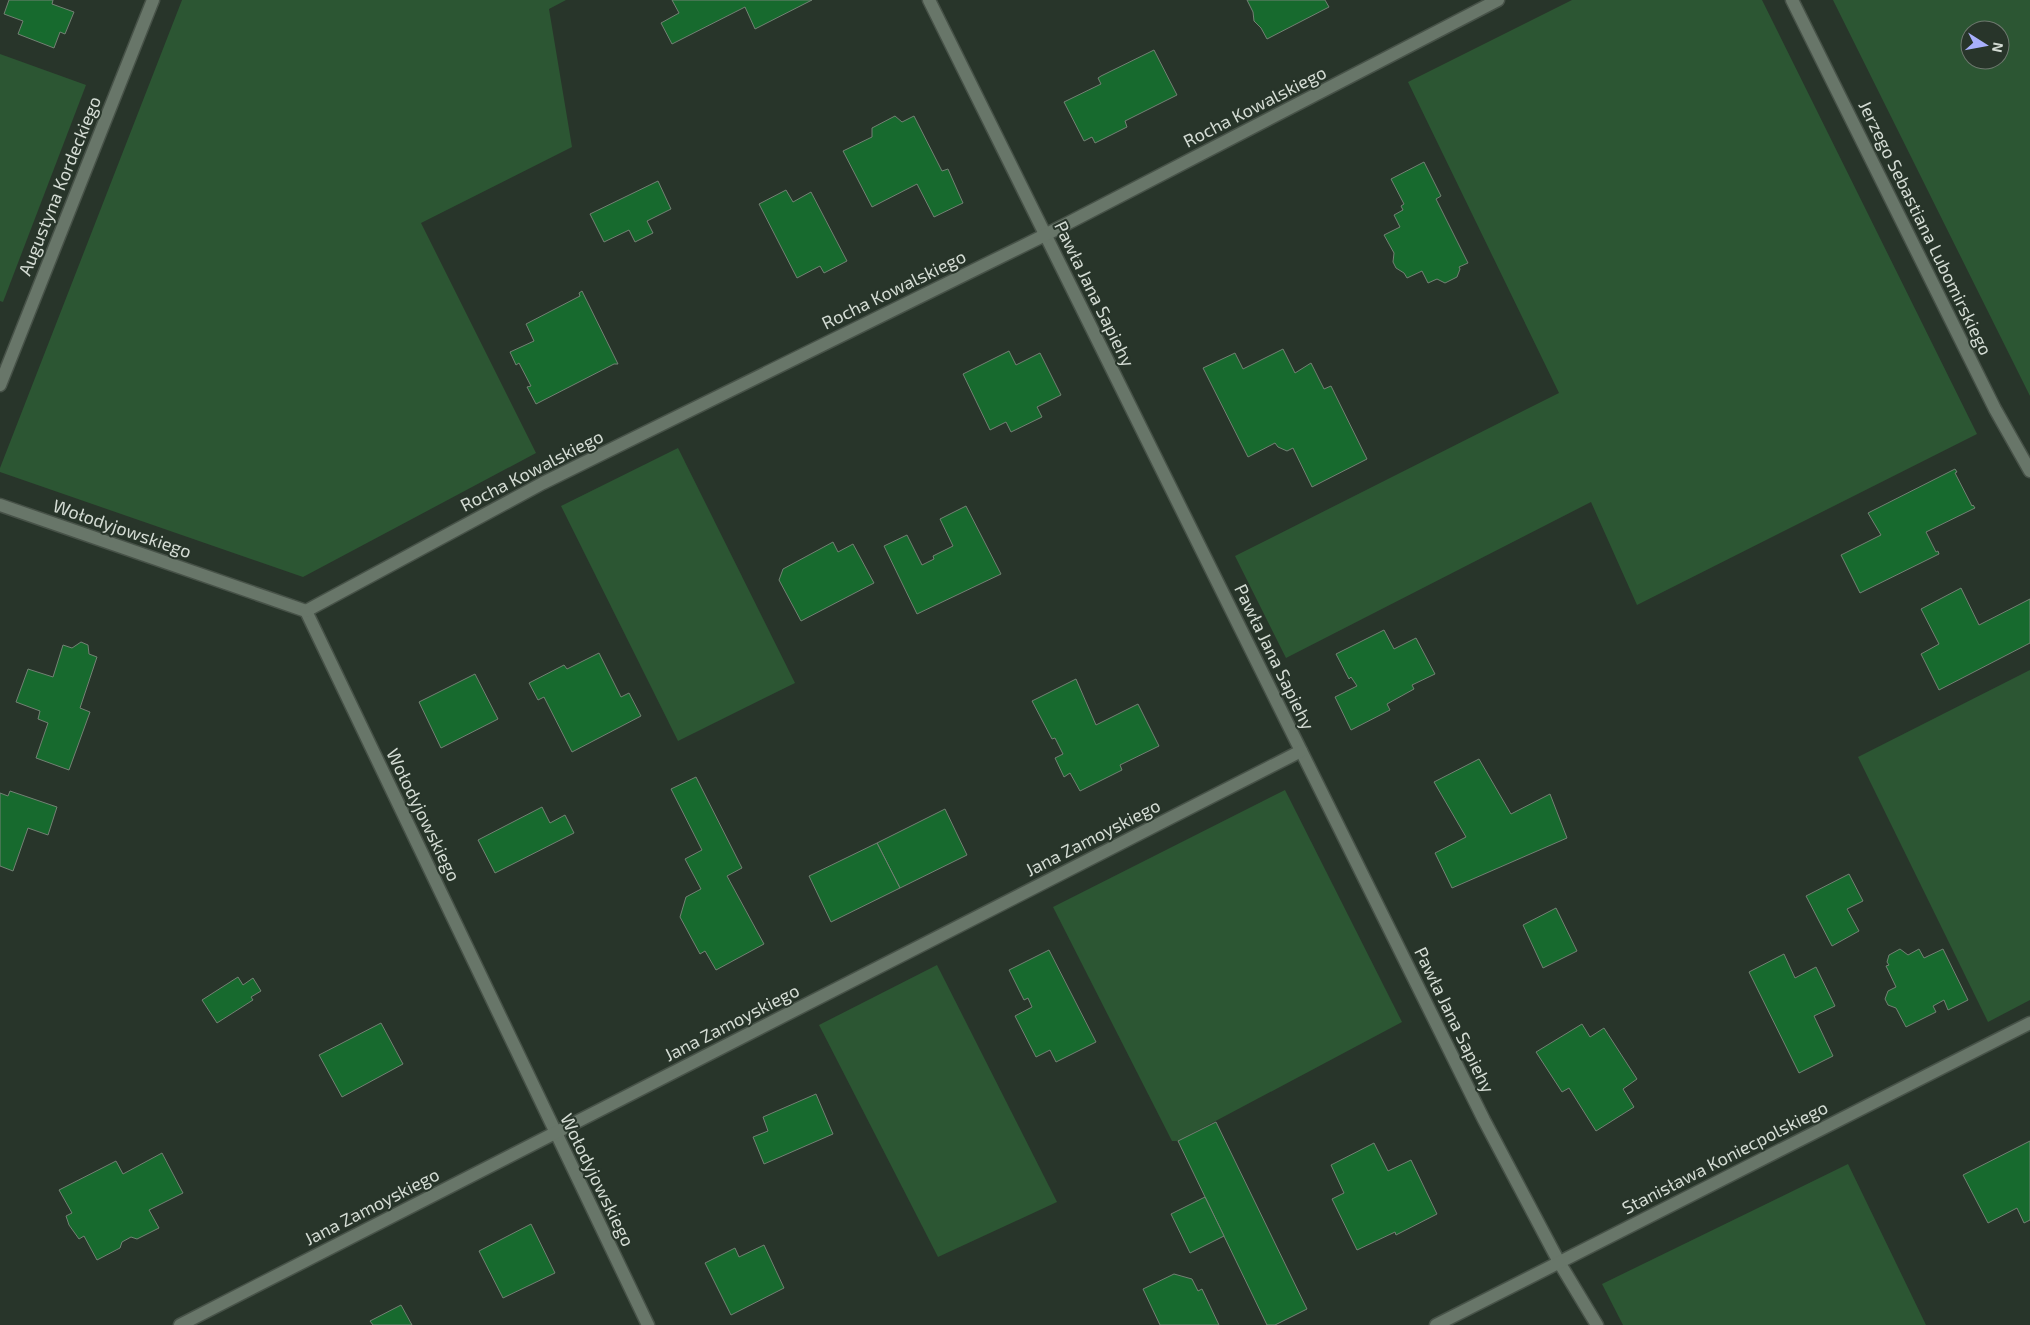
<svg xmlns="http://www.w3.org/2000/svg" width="2030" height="1325" font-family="'Exo 2',sans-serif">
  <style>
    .green { fill: #2c5633; fill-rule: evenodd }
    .building { fill: #176a2e; stroke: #738174 }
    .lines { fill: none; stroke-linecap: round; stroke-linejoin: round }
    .street-casing { stroke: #475248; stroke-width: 15 }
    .street { stroke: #687669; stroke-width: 12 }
    .labels { text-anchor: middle; stroke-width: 4; stroke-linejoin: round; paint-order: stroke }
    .street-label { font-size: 18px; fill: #d4dcd4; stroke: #28352a }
  </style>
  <rect width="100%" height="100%" fill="#28352a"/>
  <g class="green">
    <polygon points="182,0 566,0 549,9 572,147 421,223 536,453 303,577 0,472 0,468"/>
    <polygon points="1572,0 1762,0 1977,434 1637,605 1591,502 1286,658 1235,556 1559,393 1408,82"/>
    <path d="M1833,0H2030V396ZM1970,30H2000V60H1970Z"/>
    <polygon points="0,54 86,85 3,302 0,301"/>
    <polygon points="678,448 795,683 678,741 561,506"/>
    <polygon points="2030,670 2030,1000 1988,1022 1858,757"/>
    <polygon points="1285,790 1402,1022 1178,1141 1172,1141 1053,907"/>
    <polygon points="937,965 1057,1202 938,1257 819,1025"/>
    <polygon points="1848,1164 1926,1325 1623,1325 1602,1284"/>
  </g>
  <g class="building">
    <polygon points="9,0 53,0 52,4 74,12 65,34 60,32 54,48 18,34 23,21 4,14"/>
    <polygon points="672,0 812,0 755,29 745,7 672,44 661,23 679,13"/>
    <polygon points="1247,0 1325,0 1329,7 1267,39 1261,28 1254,21 1253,12"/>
    <polygon points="1154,50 1177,95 1125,121 1127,127 1095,143 1092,137 1084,141 1064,102 1101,84 1098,78 1101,76"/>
    <polygon points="895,116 902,122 914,116 942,171 948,169 963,203 934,217 917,184 872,207 843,151 872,137 872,128"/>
    <polygon points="1424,162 1441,196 1436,199 1468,263 1459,267 1460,269 1457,277 1445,283 1437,279 1428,283 1422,271 1407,278 1404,273 1396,268 1393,262 1394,253 1384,235 1400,227 1394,215 1403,210 1401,206 1404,204 1391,179"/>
    <polygon points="658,181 671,209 647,221 653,233 635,242 629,230 604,242 590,214"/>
    <polygon points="786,190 793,202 811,192 847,261 824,273 820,266 797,278 759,204"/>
    <polygon points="582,291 618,364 614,364 536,404 527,387 531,386 519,363 516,365 510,352 534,341 526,324 580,296 579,293"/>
    <polygon points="1283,349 1295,373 1311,363 1324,389 1331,386 1367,459 1312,487 1293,448 1287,451 1278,447 1275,443 1248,457 1203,368 1235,353 1243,369"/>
    <polygon points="1009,351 1016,365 1040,353 1061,395 1037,407 1042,417 1011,432 1006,422 990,430 963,374"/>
    <polygon points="1955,469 1957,472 1955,473 1972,506 1973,505 1975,508 1926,532 1936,552 1938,551 1939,554 1860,593 1841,555 1881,535 1868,513"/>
    <polygon points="966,506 1001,574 917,614 884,546 907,535 922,565 934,559 933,556 953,546 940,519"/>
    <polygon points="833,542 838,552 853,544 874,583 801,621 779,580 783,569"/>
    <polygon points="1961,588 1979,625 2030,599 2030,643 1939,690 1921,654 1939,644 1921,609"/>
    <polygon points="1384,630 1394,649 1416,638 1435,674 1412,685 1414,689 1387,704 1390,710 1351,730 1335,697 1357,686 1351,677 1349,679 1336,654"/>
    <polygon points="81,642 88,645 89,654 97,657 80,708 90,712 69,770 36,758 48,723 38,719 40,711 16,702 28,669 53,677 63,645 72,648"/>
    <polygon points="599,653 621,697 629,693 641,716 572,752 544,697 538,700 529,683 564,665 567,669"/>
    <polygon points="475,674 498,719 441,748 419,702"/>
    <polygon points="1076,679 1096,725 1138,704 1159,746 1120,765 1122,770 1080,791 1070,773 1064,777 1055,758 1063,754 1055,738 1052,739 1032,701"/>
    <polygon points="1479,759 1511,814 1550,794 1567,838 1452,888 1435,853 1466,837 1434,782"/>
    <polygon points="696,777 742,868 727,876 764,944 716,970 705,951 700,954 680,917 686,897 701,889 685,859 702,850 671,789"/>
    <polygon points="10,791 57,807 48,835 28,828 13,871 0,866 0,793 8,796"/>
    <polygon points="542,807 550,823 565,815 574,833 495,873 478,840"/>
    <polygon points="945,809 967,855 900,888 877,843"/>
    <polygon points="877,843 900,888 831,922 809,876"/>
    <polygon points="1849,874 1863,901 1847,909 1859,931 1832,946 1806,896"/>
    <polygon points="1556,908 1577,951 1543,968 1523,925"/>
    <polygon points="1900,949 1908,955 1919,949 1924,958 1943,949 1968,1000 1948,1010 1944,1000 1933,1006 1936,1012 1906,1027 1896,1008 1888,1005 1885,999 1888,991 1896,987 1886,966 1889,965 1887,962 1889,955"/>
    <polygon points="1049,950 1096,1042 1056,1062 1050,1050 1036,1057 1015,1016 1032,1007 1028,998 1024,1000 1009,970"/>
    <polygon points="1784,954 1795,978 1816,967 1835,1006 1814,1016 1833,1056 1799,1073 1749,972"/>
    <polygon points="238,977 243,985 253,978 261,991 251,997 253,1000 217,1023 202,1000"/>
    <polygon points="381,1023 403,1064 342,1097 319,1055"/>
    <polygon points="1582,1024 1590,1037 1604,1028 1637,1079 1623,1089 1634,1107 1596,1131 1569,1088 1562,1092 1536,1052"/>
    <polygon points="816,1094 833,1134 764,1164 753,1137 768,1131 763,1117"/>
    <polygon points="1216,1122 1307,1309 1275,1325 1267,1325 1178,1141"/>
    <polygon points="2030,1141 2030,1220 2024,1223 2017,1208 1988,1223 1963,1175"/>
    <polygon points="1374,1143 1388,1171 1411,1160 1437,1214 1396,1235 1395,1232 1357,1250 1332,1199 1344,1193 1331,1165"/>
    <polygon points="162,1153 183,1193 149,1210 159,1228 137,1239 131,1237 122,1242 120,1248 97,1260 84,1236 79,1239 69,1225 66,1216 72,1213 59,1190 116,1161 123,1174"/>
    <polygon points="1205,1197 1224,1236 1190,1253 1171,1214"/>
    <polygon points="531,1224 555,1273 503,1298 479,1251"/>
    <polygon points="764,1245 784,1288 731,1315 705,1263 735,1248 739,1257"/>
    <polygon points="1174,1274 1192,1279 1198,1291 1202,1289 1219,1325 1160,1325 1143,1289"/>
    <polygon points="401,1305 412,1325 373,1325 370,1321"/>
  </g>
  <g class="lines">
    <g class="street-casing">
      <g id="street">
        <polyline points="929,0 1484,1120 1559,1262 1597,1325"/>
        <polyline points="1792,0 1995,409 2030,471"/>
        <polyline points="0,385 153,0"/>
        <polyline points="0,505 306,611 648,1325"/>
        <polyline points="306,611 543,483 1045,235 1498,0"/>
        <polyline points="180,1325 1301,751"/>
        <polyline points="1436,1325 2030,1023"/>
      </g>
    </g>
    <use href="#street" class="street"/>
  </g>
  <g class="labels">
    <g class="street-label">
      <text transform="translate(1255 107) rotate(-27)" y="6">Rocha Kowalskiego</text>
      <text transform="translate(60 186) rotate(-68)" y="6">Augustyna Kordeckiego</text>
      <text transform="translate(1925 228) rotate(64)" y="6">Jerzego Sebastiana Lubomirskiego</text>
      <text transform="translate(894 290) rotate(-26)" y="6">Rocha Kowalskiego</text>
      <text transform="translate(1094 294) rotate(64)" y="6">Pawła Jana Sapiehy</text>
      <text transform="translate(532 471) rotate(-27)" y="6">Rocha Kowalskiego</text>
      <text transform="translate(122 529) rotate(19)" y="6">Wołodyjowskiego</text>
      <text transform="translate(1274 657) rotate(64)" y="6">Pawła Jana Sapiehy</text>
      <text transform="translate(423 815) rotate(64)" y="6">Wołodyjowskiego</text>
      <text transform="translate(1093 838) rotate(-27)" y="6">Jana Zamoyskiego</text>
      <text transform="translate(1454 1020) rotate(64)" y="6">Pawła Jana Sapiehy</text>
      <text transform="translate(732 1023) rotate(-27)" y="6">Jana Zamoyskiego</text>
      <text transform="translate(1725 1158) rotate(-27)" y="6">Stanisława Koniecpolskiego</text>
      <text transform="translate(597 1180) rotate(64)" y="6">Wołodyjowskiego</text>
      <text transform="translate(372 1207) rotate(-27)" y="6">Jana Zamoyskiego</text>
    </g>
  </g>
  <g transform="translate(1985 45) rotate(101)"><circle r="24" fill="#28352a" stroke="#6d786e"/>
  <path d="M0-4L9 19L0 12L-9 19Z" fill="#a8b0fc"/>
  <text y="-8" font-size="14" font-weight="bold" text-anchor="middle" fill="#d4dcd4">N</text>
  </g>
</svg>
